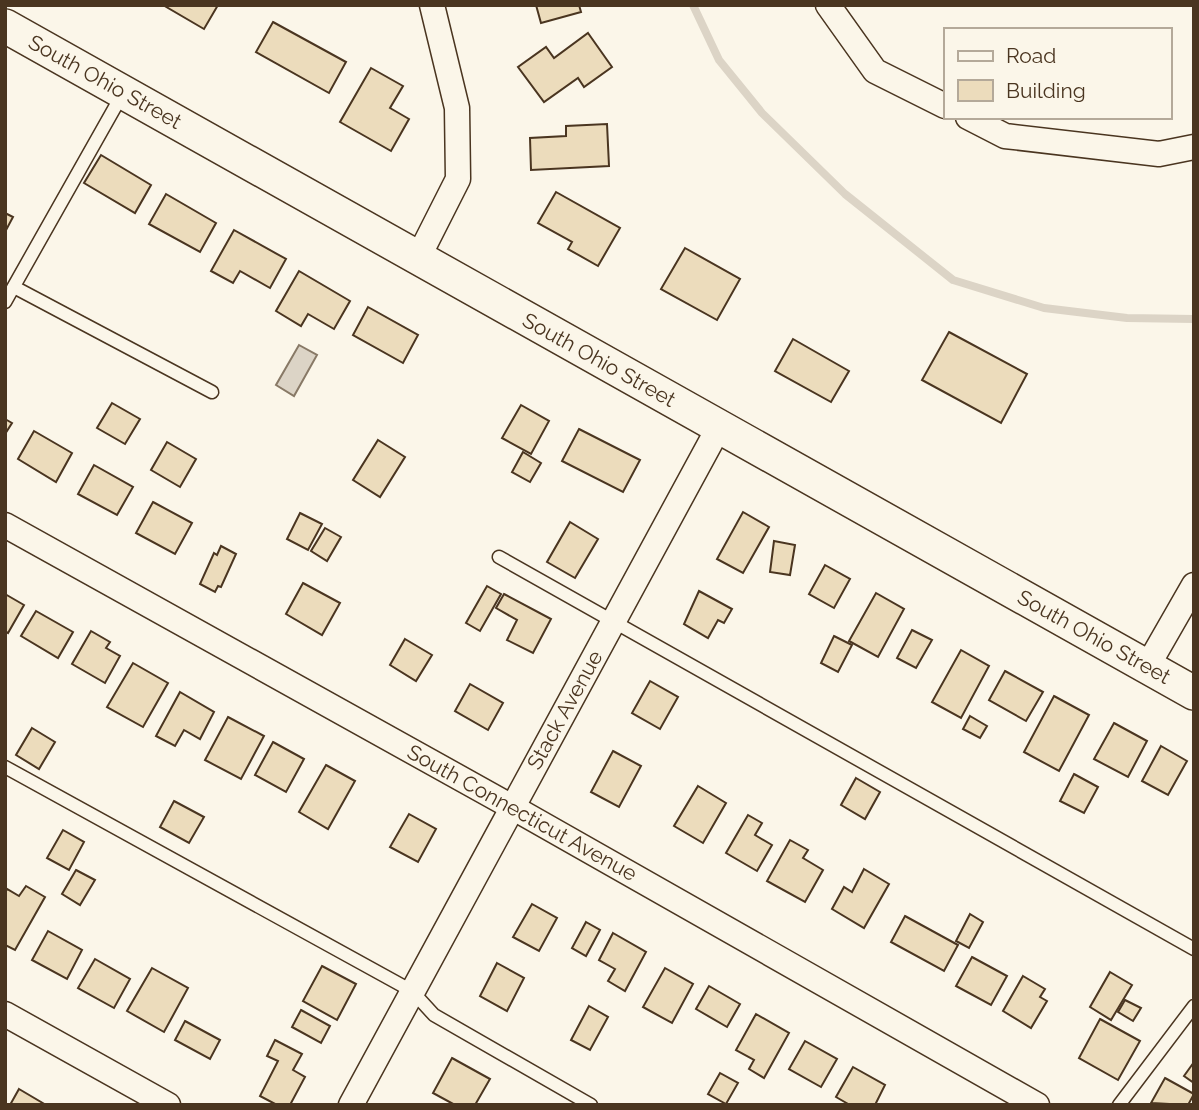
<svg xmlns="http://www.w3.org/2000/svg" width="1199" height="1110" font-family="Raleway,sans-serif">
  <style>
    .water { fill: #dcd4c6; stroke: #887966; stroke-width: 2 }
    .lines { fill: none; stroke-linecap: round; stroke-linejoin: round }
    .stream { stroke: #dcd4c6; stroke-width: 8 }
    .building { fill: #ecdcbc; stroke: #4a3520; stroke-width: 2 }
    .lane-casing { stroke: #4a3520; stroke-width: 15 }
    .street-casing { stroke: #4a3520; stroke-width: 27 }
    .secondary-casing { stroke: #4a3520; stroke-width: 36 }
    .lane { stroke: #fbf6e9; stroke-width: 12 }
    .street { stroke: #fbf6e9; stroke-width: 24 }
    .secondary { stroke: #fbf6e9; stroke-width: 33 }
    .labels { text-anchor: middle; stroke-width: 5; stroke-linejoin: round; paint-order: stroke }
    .street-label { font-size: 21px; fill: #4a3520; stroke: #fbf6e9 }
  </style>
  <rect width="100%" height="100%" fill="#fbf6e9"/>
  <polygon class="water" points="299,345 317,355 294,396 276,385"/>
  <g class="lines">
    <polyline class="stream" points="693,5 719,60 762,113 845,194 953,280 1044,308 1127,318 1194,319"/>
  </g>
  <g class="building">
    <polygon points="163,5 218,5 204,29"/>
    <polygon points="536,5 579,5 581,12 541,23"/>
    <polygon points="273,22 346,62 329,93 256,52"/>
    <polygon points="588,33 612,67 584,87 578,78 544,102 518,67 546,47 554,58"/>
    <polygon points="371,68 403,86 390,108 409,119 391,151 340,122"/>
    <polygon points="607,124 609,166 531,170 530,138 566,136 566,126"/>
    <polygon points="101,155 151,185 135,213 84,183"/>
    <polygon points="556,192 620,228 598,266 568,249 572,242 538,223"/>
    <polygon points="166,194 216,223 200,252 149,224"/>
    <polygon points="5,213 13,217 5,232"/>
    <polygon points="234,230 286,259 270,288 240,271 233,283 211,271"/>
    <polygon points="685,248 740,279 717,320 661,289"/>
    <polygon points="299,271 350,301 334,329 308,314 301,326 276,311"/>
    <polygon points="368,307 418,335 403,363 353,335"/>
    <polygon points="949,332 1027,374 1001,423 922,380"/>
    <polygon points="793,339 849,371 831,402 775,371"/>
    <polygon points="112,403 140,419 125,444 97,428"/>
    <polygon points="521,405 549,421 531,454 502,438"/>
    <polygon points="5,419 12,423 5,434"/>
    <polygon points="579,429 640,460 623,492 562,461"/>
    <polygon points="34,431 72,453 56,482 18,459"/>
    <polygon points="378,440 405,457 380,497 353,480"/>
    <polygon points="167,442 196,459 180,487 151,470"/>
    <polygon points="523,452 541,463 530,482 512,472"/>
    <polygon points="94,465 133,487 117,515 78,494"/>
    <polygon points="153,502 192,523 175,554 136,533"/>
    <polygon points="743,512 769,527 743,573 717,559"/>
    <polygon points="300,513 322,524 308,550 287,539"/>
    <polygon points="570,522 598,539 575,578 547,562"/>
    <polygon points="325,528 341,537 327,561 311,551"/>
    <polygon points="774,541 795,545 790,575 770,572"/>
    <polygon points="221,546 236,554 221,587 218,586 215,592 200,584 214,553 217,555"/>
    <polygon points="825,565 850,579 834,608 809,594"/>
    <polygon points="303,583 340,603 322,635 286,614"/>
    <polygon points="487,586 501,594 480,631 466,623"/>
    <polygon points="699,591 732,609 724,623 718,620 708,638 684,624"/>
    <polygon points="876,593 904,609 878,657 849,641"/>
    <polygon points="5,594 24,605 8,633 5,631"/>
    <polygon points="504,594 551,619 533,653 507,640 517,620 496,608"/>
    <polygon points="36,611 73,632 58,658 21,636"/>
    <polygon points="912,630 932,640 916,668 897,658"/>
    <polygon points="91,631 110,642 106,648 120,656 105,683 72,664"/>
    <polygon points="834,636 852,645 838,672 821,663"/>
    <polygon points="405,639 432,655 416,681 390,665"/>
    <polygon points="961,650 989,666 961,718 932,702"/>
    <polygon points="133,663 168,683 143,727 107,707"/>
    <polygon points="1005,671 1043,692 1026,721 989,700"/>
    <polygon points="650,681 678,697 660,729 632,713"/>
    <polygon points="470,684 503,703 488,730 455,711"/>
    <polygon points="180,692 214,712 200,739 184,730 175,746 156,736"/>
    <polygon points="1054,696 1089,715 1059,771 1024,752"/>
    <polygon points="970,716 987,726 980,738 963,729"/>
    <polygon points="228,717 264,736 241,779 205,760"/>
    <polygon points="1114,723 1147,741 1128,777 1094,759"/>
    <polygon points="32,728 55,742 39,769 16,755"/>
    <polygon points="273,742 304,759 286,792 255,775"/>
    <polygon points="1161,746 1187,761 1168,795 1142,781"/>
    <polygon points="613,751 641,766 619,807 591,792"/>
    <polygon points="326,765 355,781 328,829 299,812"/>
    <polygon points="1074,774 1098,787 1084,813 1060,801"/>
    <polygon points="856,778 880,792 865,819 841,805"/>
    <polygon points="698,786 726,803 703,843 674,826"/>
    <polygon points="174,801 204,817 189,843 160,827"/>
    <polygon points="409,814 436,829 418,862 390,847"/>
    <polygon points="748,815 762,823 755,835 772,845 757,871 726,853"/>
    <polygon points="63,830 84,842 69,870 47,858"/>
    <polygon points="790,840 808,850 803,858 823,870 805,902 767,881"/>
    <polygon points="864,869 889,884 864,928 832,909 844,887 852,892"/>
    <polygon points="76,870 95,880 80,905 62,894"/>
    <polygon points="26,886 45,897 15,950 5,945 5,893 7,889 19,896"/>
    <polygon points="532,904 557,918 539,951 513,937"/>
    <polygon points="970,914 983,922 969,948 956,941"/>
    <polygon points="905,916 958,945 944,971 891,942"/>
    <polygon points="586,922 600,930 586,956 572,948"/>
    <polygon points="48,931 82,950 67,979 32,960"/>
    <polygon points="613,933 646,952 625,991 608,981 615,969 599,960"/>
    <polygon points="972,957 1007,976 991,1005 956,986"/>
    <polygon points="95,959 130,979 114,1008 78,988"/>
    <polygon points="497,963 524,978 507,1011 480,996"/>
    <polygon points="322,966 356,984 337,1020 303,1001"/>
    <polygon points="152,968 188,988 164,1032 127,1011"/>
    <polygon points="665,968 693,984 672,1023 643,1007"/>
    <polygon points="1110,972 1132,985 1111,1020 1090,1007"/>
    <polygon points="1023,976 1045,989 1040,997 1047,1001 1031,1028 1003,1011"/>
    <polygon points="709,986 740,1004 727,1027 696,1009"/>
    <polygon points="1125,1000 1141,1008 1133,1021 1118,1012"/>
    <polygon points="589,1006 608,1017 590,1050 571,1040"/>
    <polygon points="301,1010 330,1026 321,1043 292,1027"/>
    <polygon points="756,1014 789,1033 764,1078 749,1069 754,1060 736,1050"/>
    <polygon points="1100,1019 1140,1041 1118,1080 1079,1058"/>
    <polygon points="185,1021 220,1040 210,1059 175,1040"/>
    <polygon points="275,1040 302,1054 293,1070 305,1077 290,1105 277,1105 260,1096 278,1061 267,1056"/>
    <polygon points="805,1041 837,1059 821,1087 789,1069"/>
    <polygon points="452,1058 490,1079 475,1105 455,1105 433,1093"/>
    <polygon points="1194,1062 1194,1083 1184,1076"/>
    <polygon points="853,1067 885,1085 875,1105 850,1105 836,1097"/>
    <polygon points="720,1073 738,1083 726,1104 708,1094"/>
    <polygon points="1165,1078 1194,1094 1188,1105 1151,1103"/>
    <polygon points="19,1089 46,1105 10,1105"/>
  </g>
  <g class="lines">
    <g class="lane-casing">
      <g id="lane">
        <polyline points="14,287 212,392"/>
        <polyline points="5,302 123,93"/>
        <polyline points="499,557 1194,949"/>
        <polyline points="5,767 412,991 434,1015 591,1105"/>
        <polyline points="1119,1105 1194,1006"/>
      </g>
    </g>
    <g class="street-casing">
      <g id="street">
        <polyline points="828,5 875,71 945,106"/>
        <polyline points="968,117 1005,136 1159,154 1194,147"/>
        <polyline points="418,258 458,179 457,108 432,5"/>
        <polyline points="5,525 512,807 1037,1105"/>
        <polyline points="1147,667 1194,585"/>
        <polyline points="5,1014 168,1105"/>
        <polyline points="351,1105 719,427"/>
      </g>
    </g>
    <g class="secondary-casing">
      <polyline id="secondary" points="5,26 1194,693"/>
    </g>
    <use href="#lane" class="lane"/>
    <use href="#street" class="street"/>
    <use href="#secondary" class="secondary"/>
  </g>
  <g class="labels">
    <g class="street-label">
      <text transform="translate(105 82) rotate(29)" y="7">South Ohio Street</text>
      <text transform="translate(599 360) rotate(29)" y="7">South Ohio Street</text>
      <text transform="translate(1094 637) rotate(29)" y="7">South Ohio Street</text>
      <text transform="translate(565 710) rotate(-61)" y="7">Stack Avenue</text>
      <text transform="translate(522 813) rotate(29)" y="7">South Connecticut Avenue</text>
    </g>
  </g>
  <rect width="1199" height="1110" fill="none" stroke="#4a3520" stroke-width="14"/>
  <rect x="944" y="28" width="228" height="91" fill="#fbf6e9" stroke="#b4a999" stroke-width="2"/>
  <rect x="958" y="51" width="35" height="10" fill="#fbf6e9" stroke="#b4a999" stroke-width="2"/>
  <text x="1006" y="63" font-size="21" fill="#4a3520">Road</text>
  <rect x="958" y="80" width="35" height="21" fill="#ecdcbc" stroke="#b4a999" stroke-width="2"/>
  <text x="1006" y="98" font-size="21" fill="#4a3520">Building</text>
</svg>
